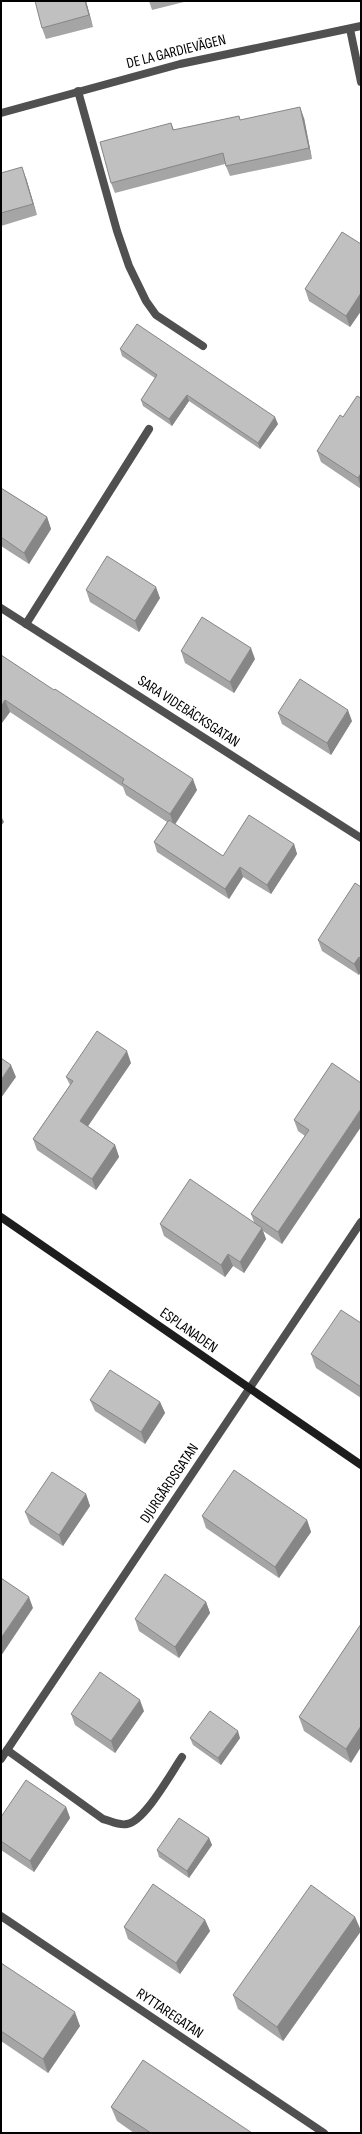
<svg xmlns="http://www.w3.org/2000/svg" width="362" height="2134" viewBox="0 0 362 2134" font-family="'Sofia Sans Condensed',sans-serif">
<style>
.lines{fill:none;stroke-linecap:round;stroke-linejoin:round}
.lane{stroke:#505050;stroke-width:8}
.street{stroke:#505050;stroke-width:8}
.secondary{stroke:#1d1d1d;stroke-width:8}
.wall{fill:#a5a5a5}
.shaded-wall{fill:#868686}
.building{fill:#c0c0c0;stroke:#868686}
.labels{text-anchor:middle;stroke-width:4;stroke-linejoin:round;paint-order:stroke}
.street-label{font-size:15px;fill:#000;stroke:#fff}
</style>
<rect width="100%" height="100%" fill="#fff"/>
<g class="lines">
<!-- lane -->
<g class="lane">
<path d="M78,91L117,231L129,266L146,301L156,315L203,346"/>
<path d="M26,624L149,429"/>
<path d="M7,1750L103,1819C111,1821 119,1826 127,1824C145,1821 171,1773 182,1757"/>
</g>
<!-- street -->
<g class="street">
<path d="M350,29L361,82"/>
<path d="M1,113L180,64L361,26"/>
<path d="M1,608L361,838"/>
<path d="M1,1759L361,1222"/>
<path d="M1,1916L324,2133"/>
</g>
<!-- secondary -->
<path class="secondary" d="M1,1217L361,1465"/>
</g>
<!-- wall -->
<g class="wall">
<path d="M86,1L93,27L46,39L42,28Z"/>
<path d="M149,1H188L152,10Z"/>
<path d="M304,118L312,159L230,176L225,164L115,193L111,183L171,123L174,130L240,120Z"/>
<path d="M1,173L26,178L37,215L1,226Z"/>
<path d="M361,244V311L350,327L309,301L305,289Z"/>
<path d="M120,349L278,424L260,449L189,401L172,426L143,406L141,400L155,378L122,356Z"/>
<path d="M361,398V489L321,462L317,451L343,417Z"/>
<path d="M1,488L47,517L51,529L29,564L1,546Z"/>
<path d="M86,590L160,598L139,632L90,602Z"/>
<path d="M181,651L255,659L234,693L185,663Z"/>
<path d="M1,655L197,790L175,824L223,856L294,844L297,854L271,894L243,877L229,899L157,852L154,842L167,822L126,795L123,787L10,712L1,724Z"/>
<path d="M278,713L352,721L331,755L282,724Z"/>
<path d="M361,887V971L359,975L322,951L318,940Z"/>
<path d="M131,1063L88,1126L115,1145L119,1157L96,1190L37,1150L33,1139L70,1085L66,1077Z"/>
<path d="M332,1063L282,1244L263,1231L266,1239L244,1273L233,1266L225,1277L164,1236L160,1224L254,1222L251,1214L305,1136L298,1131L294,1120Z"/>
<path d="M361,1323V1398L316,1368L311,1354Z"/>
<path d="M90,1400L160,1402L165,1413L145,1444L95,1411Z"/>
<path d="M86,1494L90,1506L63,1546L30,1524L25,1512Z"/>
<path d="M202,1516L307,1520L311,1532L279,1578L206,1528Z"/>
<path d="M206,1602L210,1613L179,1658L139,1631L135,1619Z"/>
<path d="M361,1624L351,1763L304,1731L299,1717Z"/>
<path d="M144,1711L115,1753L75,1725L71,1714Z"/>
<path d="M190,1738H240L221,1765L193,1745Z"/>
<path d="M66,1807L70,1818L34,1872L1,1850V1817Z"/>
<path d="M209,1838L212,1845L189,1878L159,1857L157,1850Z"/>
<path d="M355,1917L361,1931L283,2041L238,2009L233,1995Z"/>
<path d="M205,1920L210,1931L180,1974L128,1939L124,1927Z"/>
<path d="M1,1963L80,2026L48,2073L1,2041Z"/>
<path d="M111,2107L252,2133H134L117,2121Z"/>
</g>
<!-- shaded-wall -->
<g class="shaded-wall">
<path d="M85,1H86L93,27L89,15Z"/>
<path d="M300,107L304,118L312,159L309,148Z"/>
<path d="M22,167L26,178L37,215L33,204Z"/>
<path d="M361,293V311L350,327L346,316Z"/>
<path d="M187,395L189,401L172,426L169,419Z"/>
<path d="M275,417L278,424L260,449L258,443Z"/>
<path d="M361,473V487L358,478Z"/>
<path d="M47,517L51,529L29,564L24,553Z"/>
<path d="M156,587L160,598L139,632L135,621Z"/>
<path d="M251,648L255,659L234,693L230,682Z"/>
<path d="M5,700L10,712L1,724V707Z"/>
<path d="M348,710L352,721L331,755L327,743Z"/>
<path d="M193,779L197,790L174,826L170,814Z"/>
<path d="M1,816L4,822L1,826Z"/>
<path d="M294,844L297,854L271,894L267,885Z"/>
<path d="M240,867L243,877L229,899L225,889Z"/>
<path d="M359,957L361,964V971L359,975L354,964Z"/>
<path d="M127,1051L131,1063L84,1132L80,1121Z"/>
<path d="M11,1065L16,1077L1,1098V1080Z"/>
<path d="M361,1109V1127L282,1244L278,1232Z"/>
<path d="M115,1145L119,1157L96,1190L92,1179Z"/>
<path d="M262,1228L266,1239L244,1273L240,1262Z"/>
<path d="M228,1254L233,1266L225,1277L221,1265Z"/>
<path d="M160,1402L165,1413L145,1444L141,1432Z"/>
<path d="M86,1494L90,1506L63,1546L59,1535Z"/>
<path d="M307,1520L311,1532L279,1578L275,1567Z"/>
<path d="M29,1597L33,1608L1,1656V1638Z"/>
<path d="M206,1602L210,1613L179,1658L175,1647Z"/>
<path d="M140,1700L144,1711L115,1753L111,1741Z"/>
<path d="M361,1726V1747L351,1763L346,1749Z"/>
<path d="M238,1731L240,1738L221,1765L218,1758Z"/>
<path d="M66,1807L70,1818L34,1872L30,1861Z"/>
<path d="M209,1838L212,1845L189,1878L187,1871Z"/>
<path d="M355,1917L361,1931L283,2041L277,2027Z"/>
<path d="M205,1920L210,1931L180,1974L176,1963Z"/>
<path d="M75,2012L80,2026L48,2073L43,2059Z"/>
</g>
<!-- building -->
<g class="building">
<path d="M35,1H85L89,15L42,28Z"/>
<path d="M300,107L309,148L226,166L223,153L111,183L100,142L171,123L173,130L239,116L240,120Z"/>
<path d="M22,167L33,204L1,213V173Z"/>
<path d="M342,232L361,244V293L346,316L305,289Z"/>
<path d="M137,324L275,417L258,443L187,395L169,419L141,400L157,375L120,349Z"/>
<path d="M357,396L361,398V473L358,478L317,451L340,415L343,417Z"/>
<path d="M1,488L47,517L24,553L1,537Z"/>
<path d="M107,556L156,587L135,621L86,590Z"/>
<path d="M202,617L251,648L230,682L181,651Z"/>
<path d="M1,655L54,690L55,689L193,779L170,814L122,783L124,779L5,700L1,707Z"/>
<path d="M300,679L348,710L327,743L278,713Z"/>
<path d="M249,815L294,844L267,885L240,867L225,889L154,842L169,820L223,856Z"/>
<path d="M355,883L361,887V959L359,957L354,964L318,940Z"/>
<path d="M97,1031L127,1051L80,1121L115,1145L92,1179L33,1139L73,1081L66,1077Z"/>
<path d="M1,1058L11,1065L1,1080Z"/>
<path d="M332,1063L361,1083V1109L278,1232L251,1214L309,1130L294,1120Z"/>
<path d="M190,1179L262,1228L240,1262L228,1254L221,1265L160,1224Z"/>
<path d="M341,1310L361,1323V1387L311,1354Z"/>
<path d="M110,1370L160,1402L141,1432L90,1400Z"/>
<path d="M234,1470L307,1520L275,1567L202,1516Z"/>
<path d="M52,1472L86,1494L59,1535L25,1512Z"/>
<path d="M165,1574L206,1602L175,1647L135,1619Z"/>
<path d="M1,1578L29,1597L1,1638Z"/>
<path d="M361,1624V1726L346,1749L299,1717Z"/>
<path d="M100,1672L140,1700L111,1741L71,1714Z"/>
<path d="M210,1711L238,1731L218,1758L190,1738Z"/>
<path d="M26,1780L66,1807L30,1861L1,1841V1817Z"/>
<path d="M179,1818L209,1838L187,1871L157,1850Z"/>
<path d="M153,1884L205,1920L176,1963L124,1927Z"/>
<path d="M311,1885L355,1917L277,2027L233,1995Z"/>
<path d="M1,1963L75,2012L43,2059L1,2031Z"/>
<path d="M143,2060L252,2133H151L111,2107Z"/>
</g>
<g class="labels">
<!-- street labels -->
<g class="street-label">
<text transform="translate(176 51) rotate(-14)" y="5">DE LA GARDIEVÄGEN</text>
<text transform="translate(189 711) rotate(33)" y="5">SARA VIDEBÄCKSGATAN</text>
<text transform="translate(189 1330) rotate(35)" y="5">ESPLANADEN</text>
<text transform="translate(169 1483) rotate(-56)" y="5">DJURGÅRDSGATAN</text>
<text transform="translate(170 2013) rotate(34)" y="5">RYTTAREGATAN</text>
</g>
</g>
<!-- border -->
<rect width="362" height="2134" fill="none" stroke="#000000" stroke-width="4"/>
</svg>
